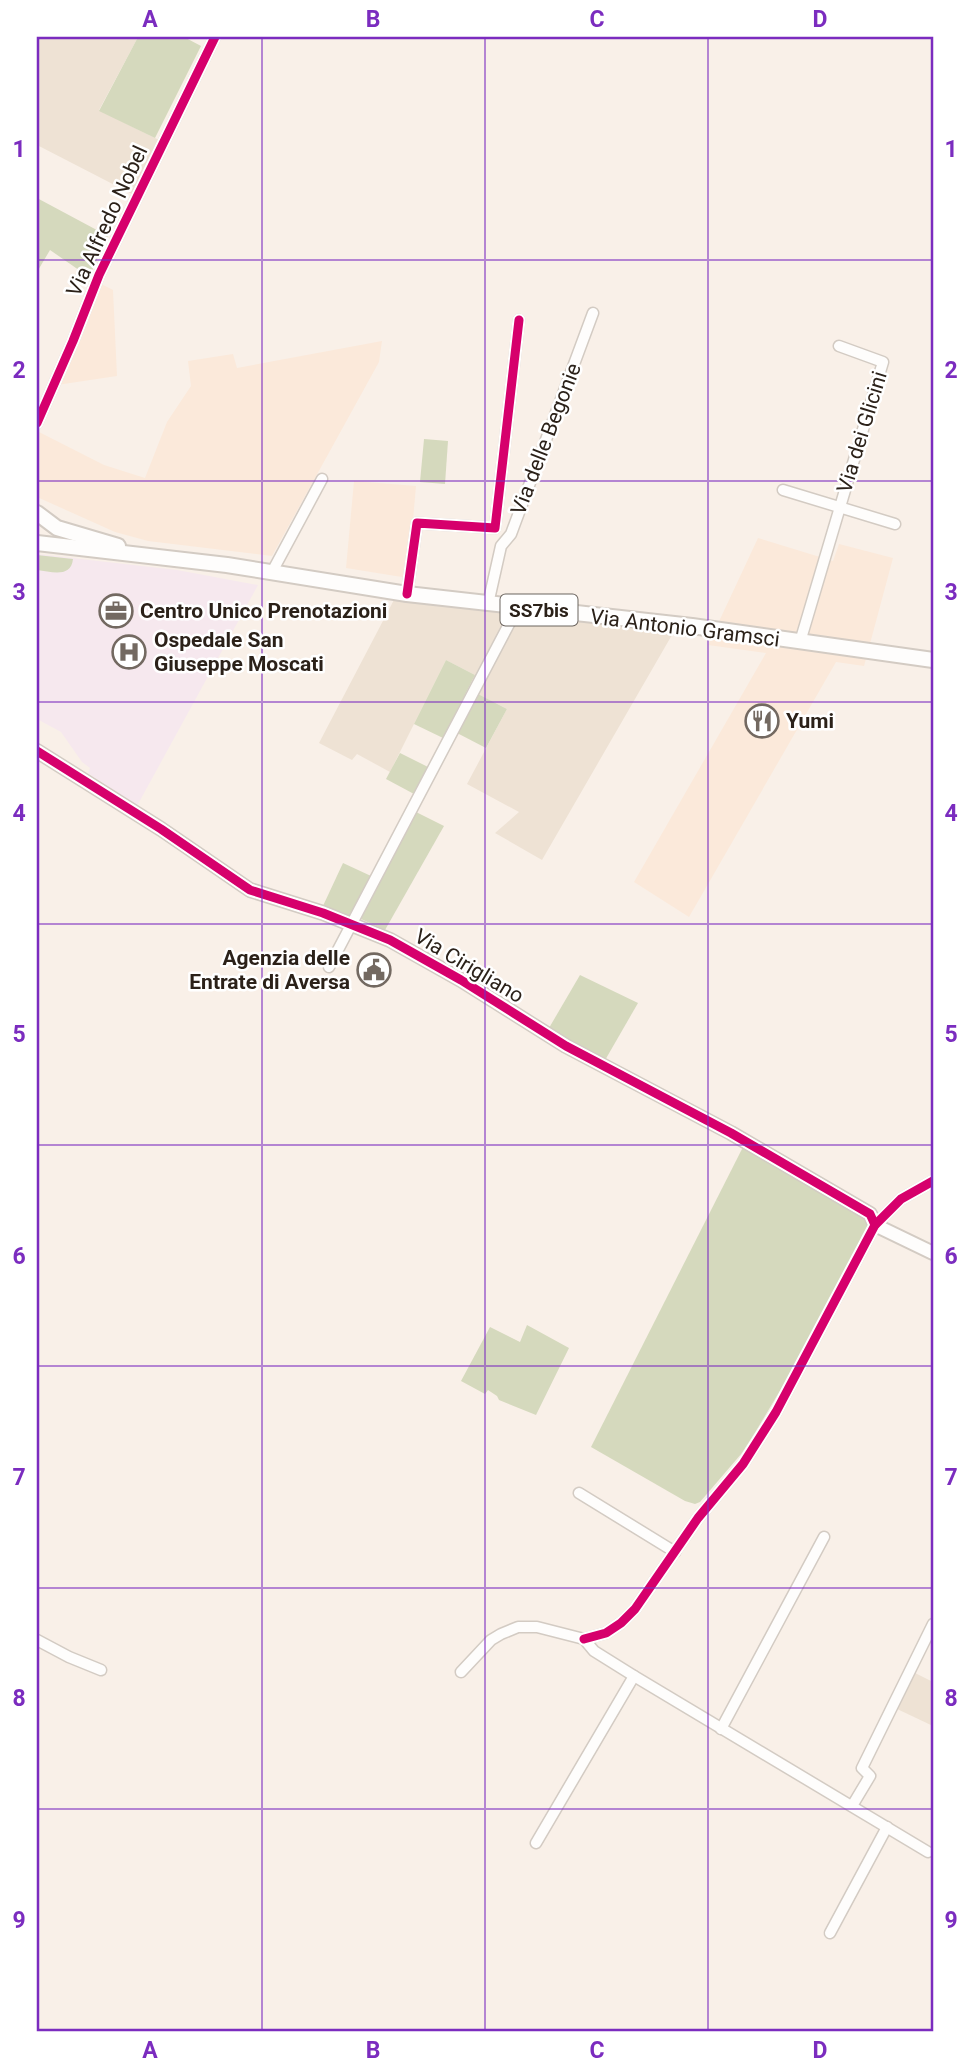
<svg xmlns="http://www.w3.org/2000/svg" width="970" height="2069" viewBox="0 0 970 2069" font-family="Roboto,sans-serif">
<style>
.built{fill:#fbe9da}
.industrial{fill:#eee2d4}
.medical{fill:#f6e8ee}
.green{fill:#d5d9bd}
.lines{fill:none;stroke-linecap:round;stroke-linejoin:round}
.minor-casing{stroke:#d3cbc3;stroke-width:13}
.tertiary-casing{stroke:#d3cbc3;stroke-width:16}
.primary-casing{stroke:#d3cbc3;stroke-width:18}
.minor{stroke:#fefdfc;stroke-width:10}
.tertiary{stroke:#fefdfc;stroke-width:12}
.primary{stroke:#fefdfc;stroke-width:14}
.cycleway-casing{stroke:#fff;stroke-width:13}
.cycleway{stroke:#d6006c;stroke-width:9}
.grid{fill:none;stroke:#7b2cbf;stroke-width:2;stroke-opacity:0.55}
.labels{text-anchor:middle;stroke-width:5;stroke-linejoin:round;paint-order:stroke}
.shield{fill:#fff;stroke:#6b645e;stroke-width:2}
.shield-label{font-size:19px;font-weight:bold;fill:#2b2119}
.street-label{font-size:21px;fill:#2b2119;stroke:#fff}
.poi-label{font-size:21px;font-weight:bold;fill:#2b2119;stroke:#fff;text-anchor:start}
.neatline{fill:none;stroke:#7b2cbf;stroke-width:2.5}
.grid-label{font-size:23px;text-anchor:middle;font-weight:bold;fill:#7b2cbf}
</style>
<rect width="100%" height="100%" fill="#f9f0e8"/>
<!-- built -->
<g class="built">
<path d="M99,283L113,290L117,376L57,385Z"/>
<path d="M382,341L379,362L272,556L148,541L115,532L37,497V439L39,432L104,465L145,478L167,422L191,386L188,361L233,354L237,368Z"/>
<path d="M354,481L416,486L408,578L346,568Z"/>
<path d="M758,538L833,561L839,544L893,558L864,666L836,662L689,917L634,882L766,653L708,645Z"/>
</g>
<!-- industrial -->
<g class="industrial">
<path d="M37,37H138L99,110L161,141L134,195L37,145Z"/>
<path d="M396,596L676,628L542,860L495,833L519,812L467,784L507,709L468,689L475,675L446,660L390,772L357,754L352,760L319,743Z"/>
<path d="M913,1672L933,1682V1726L895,1708Z"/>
</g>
<!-- medical -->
<path class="medical" d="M37,554L177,570L258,585L137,806L88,773L90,768L82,762L61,732L37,719Z"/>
<!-- green -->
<g class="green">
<path d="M138,37H184L201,46L155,138L99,111Z"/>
<path d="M37,198L108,236L89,277L50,250L37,272Z"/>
<path d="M424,439L448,441L445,484L420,482Z"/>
<path d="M37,555L73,559C71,578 52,572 37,570Z"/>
<path d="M446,660L475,675L443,738L414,724Z"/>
<path d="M478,694L507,709L486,748L457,733Z"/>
<path d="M400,753L428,767L414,794L386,779Z"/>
<path d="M416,812L444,826L385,930L361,919Z"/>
<path d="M343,863L371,876L349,916L322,908Z"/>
<path d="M580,975L638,1003L604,1062L549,1028Z"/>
<path d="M743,1147L866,1215L870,1224L797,1362L756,1431L742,1453L700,1502L695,1504L685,1501L591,1447Z"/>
<path d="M527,1325L569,1348L536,1415L499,1400L497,1396L488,1390L485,1394L461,1381L490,1327L520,1342Z"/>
</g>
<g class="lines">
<defs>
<g id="minor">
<path d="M37,423L73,341L99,275L215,37"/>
<path d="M783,490L895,524"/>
<path d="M272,572L322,479"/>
<path d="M407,594L417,523L495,528L519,320"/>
<path d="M488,604L501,546L511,534L593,313"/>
<path d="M800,642L883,362L839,346"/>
<path d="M329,967L518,607"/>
<path d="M579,1493L675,1552"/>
<path d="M584,1639L606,1633L621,1623L635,1609L698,1518L743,1464L776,1412L875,1225L901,1199L933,1181"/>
<path d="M37,1640L69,1657L101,1670"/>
<path d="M461,1672L491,1640L501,1634L518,1627H537L584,1639L594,1651L634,1676L928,1852"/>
<path d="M721,1729L824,1537"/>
<path d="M852,1806L870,1776L862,1768L933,1624"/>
<path d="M536,1843L634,1676"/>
<path d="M830,1933L887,1827"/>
</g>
<path id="tertiary" d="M37,751L161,829L250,890L323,913L390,940L461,980L566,1046L731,1133L870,1214L875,1225L933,1253"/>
<g id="primary">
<path d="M37,513L57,528L118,546"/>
<path d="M37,543L227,565L407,594L692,626L933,660"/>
</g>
</defs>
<!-- minor casing -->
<use href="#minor" class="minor-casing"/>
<!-- tertiary casing -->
<use href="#tertiary" class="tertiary-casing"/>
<!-- primary casing -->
<use href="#primary" class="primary-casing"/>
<!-- minor -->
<use href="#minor" class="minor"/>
<!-- tertiary -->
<use href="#tertiary" class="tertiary"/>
<!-- primary -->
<use href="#primary" class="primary"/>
<defs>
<g id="cycleway">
<path d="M37,423L73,341L99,275L215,37"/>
<path d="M407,594L417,523L495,528L519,320"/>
<path d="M37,751L161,829L250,890L323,913L390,940L461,980L566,1046L731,1133L870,1214L875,1225"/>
<path d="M584,1639L606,1633L621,1623L635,1609L698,1518L743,1464L776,1412L875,1225L901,1199L933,1181"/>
</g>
</defs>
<!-- cycleway casing -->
<use href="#cycleway" class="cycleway-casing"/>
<!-- cycleway -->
<use href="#cycleway" class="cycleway"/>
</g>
<!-- grid -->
<path class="grid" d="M262,37V2032M485,37V2032M708,37V2032M37,260H933M37,481H933M37,702H933M37,924H933M37,1145H933M37,1366H933M37,1588H933M37,1809H933"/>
<!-- icons -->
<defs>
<symbol id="office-ring" viewBox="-11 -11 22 22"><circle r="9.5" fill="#fff" stroke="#736961" stroke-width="1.5"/><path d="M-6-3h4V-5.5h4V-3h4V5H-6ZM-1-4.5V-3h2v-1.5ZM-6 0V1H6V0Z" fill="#736961"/></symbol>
<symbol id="hospital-ring" viewBox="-11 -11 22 22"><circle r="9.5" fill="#fff" stroke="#736961" stroke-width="1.5"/><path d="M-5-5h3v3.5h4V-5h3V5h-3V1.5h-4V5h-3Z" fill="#736961"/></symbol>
<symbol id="restaurant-ring" viewBox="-11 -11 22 22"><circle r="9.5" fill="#fff" stroke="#736961" stroke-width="1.5"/><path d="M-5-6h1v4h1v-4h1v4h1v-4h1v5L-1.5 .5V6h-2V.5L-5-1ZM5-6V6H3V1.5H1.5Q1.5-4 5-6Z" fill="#736961"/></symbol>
<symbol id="civic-ring" viewBox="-11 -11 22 22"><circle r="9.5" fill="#fff" stroke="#736961" stroke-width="1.5"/><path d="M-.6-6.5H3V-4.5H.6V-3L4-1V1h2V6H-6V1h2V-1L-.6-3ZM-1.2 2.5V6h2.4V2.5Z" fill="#736961"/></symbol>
</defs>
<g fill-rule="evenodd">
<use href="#office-ring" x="97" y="592" width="38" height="38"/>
<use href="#hospital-ring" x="110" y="633" width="38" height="38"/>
<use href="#restaurant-ring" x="743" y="702" width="38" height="38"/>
<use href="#civic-ring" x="355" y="951" width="38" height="38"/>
</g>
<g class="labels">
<!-- shield labels -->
<rect class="shield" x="500.5" y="594.5" width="77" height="31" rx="5"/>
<g class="shield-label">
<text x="539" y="617">SS7bis</text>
</g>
<!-- street labels -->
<g class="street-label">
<text transform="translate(107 221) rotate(-65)" y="7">Via Alfredo Nobel</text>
<text transform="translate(862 432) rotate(-73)" y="7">Via dei Glicini</text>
<text transform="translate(546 439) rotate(-69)" y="7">Via delle Begonie</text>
<text transform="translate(685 628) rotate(7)" y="7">Via Antonio Gramsci</text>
<text transform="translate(469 966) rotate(31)" y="7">Via Cirigliano</text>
</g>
<!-- poi labels -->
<g class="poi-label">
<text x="140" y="618">Centro Unico Prenotazioni</text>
<text x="154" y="647">Ospedale San<tspan x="154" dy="24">Giuseppe Moscati</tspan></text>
<text x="786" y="728">Yumi</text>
<text x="350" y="965" text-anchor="end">Agenzia delle<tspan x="350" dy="24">Entrate di Aversa</tspan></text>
</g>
</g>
<!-- border -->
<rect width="970" height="2069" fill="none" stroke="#ffffff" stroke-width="77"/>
<rect x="38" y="38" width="894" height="1992" class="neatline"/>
<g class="grid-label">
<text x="150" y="27">A</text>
<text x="373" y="27">B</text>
<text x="597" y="27">C</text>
<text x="820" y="27">D</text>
<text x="19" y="157">1</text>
<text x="951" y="157">1</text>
<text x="19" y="378">2</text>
<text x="951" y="378">2</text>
<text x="19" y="600">3</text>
<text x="951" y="600">3</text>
<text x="19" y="821">4</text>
<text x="951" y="821">4</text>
<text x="19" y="1042">5</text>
<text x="951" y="1042">5</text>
<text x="19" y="1264">6</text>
<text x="951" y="1264">6</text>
<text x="19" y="1485">7</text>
<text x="951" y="1485">7</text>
<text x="19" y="1706">8</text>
<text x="951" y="1706">8</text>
<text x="19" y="1928">9</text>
<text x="951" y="1928">9</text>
<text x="150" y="2058">A</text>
<text x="373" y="2058">B</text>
<text x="597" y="2058">C</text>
<text x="820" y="2058">D</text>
</g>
</svg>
